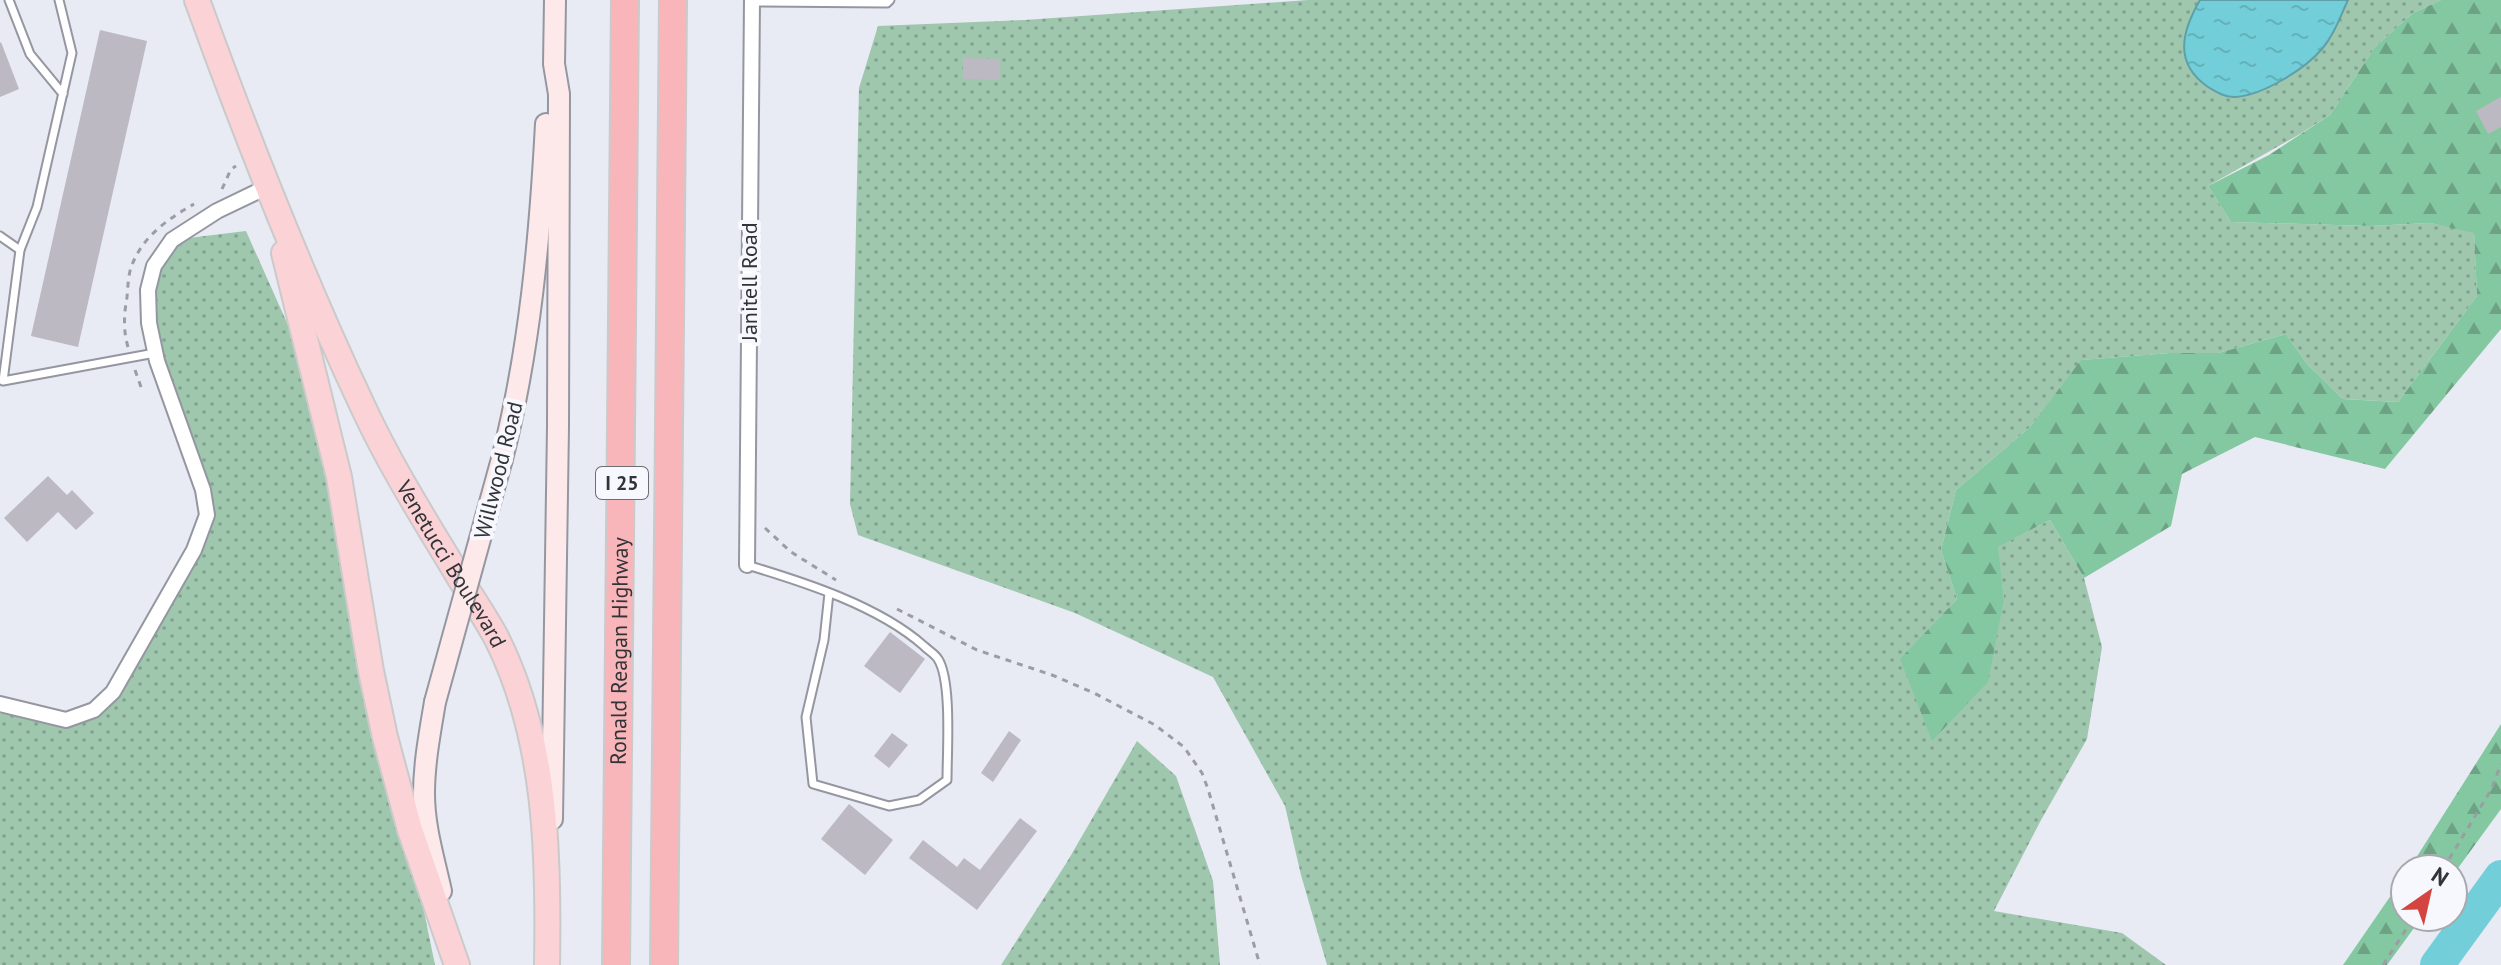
<svg xmlns="http://www.w3.org/2000/svg" width="2501" height="965" viewBox="0 0 2501 965" font-family="'PT Sans',sans-serif">
<style>
.grass{fill:url(#grass-dots)}
.forest{fill:url(#forest-firs)}
.water{fill:url(#water-ripples);stroke:#5fa0a8;stroke-width:2}
.lines{fill:none;stroke-linecap:round;stroke-linejoin:round}
.river{stroke:#72ced8;stroke-width:34}
.building{fill:#bdb9c2}
.lane-casing{stroke:#9597a0;stroke-width:11}
.street-casing{stroke:#9597a0;stroke-width:18}
.secondary-casing{stroke:#9597a0;stroke-width:24}
.primary-casing{stroke:#cacacb;stroke-width:28}
.highway-casing{stroke:#cacacb;stroke-width:30}
.path{stroke:#9b9ca4;stroke-width:3;stroke-dasharray:6 6;stroke-linecap:butt}
.lane{stroke:#fff;stroke-width:7}
.street{stroke:#fff;stroke-width:14}
.secondary{stroke:#fde9ea;stroke-width:20}
.primary{stroke:#fbd3d6;stroke-width:24}
.highway{stroke:#f9b6ba;stroke-width:26}
.secondary-bridge-casing{stroke:#9597a0;stroke-width:24;stroke-linecap:butt}
.secondary-bridge{stroke:#fde9ea;stroke-width:20}
.labels{text-anchor:middle;stroke-width:8;stroke-linejoin:round;paint-order:stroke}
.shield{fill:#f7f8fe;stroke:#6d6e73;stroke-width:2}
.shield-label{font-size:20px;font-weight:bold;fill:#323337}
.street-label{font-size:22px;fill:#323337;stroke:#f7f8fe}
</style>
<defs>
<pattern id="grass-dots" width="8" height="8" patternUnits="userSpaceOnUse" patternTransform="scale(2)"><rect width="8" height="8" fill="#9ec7ae"/><path d="M2 2h.1M6 6h.1" fill="none" stroke="#81a28e" stroke-width="1.8" stroke-linecap="round"/></pattern>
<pattern id="forest-firs" width="22" height="20" patternUnits="userSpaceOnUse" patternTransform="scale(2)"><rect width="22" height="20" fill="#84c8a1"/><path d="M5 1l3.5 6h-7zM16 11l3.5 6h-7z" fill="#6da384"/></pattern>
<pattern id="water-ripples" width="26" height="14" patternUnits="userSpaceOnUse" patternTransform="scale(2)"><rect width="26" height="14" fill="#72ced8"/><path d="M2 4q2-2 4 0t4 0M15 11q2-2 4 0t4 0" fill="none" stroke="#63b1ba"/></pattern>
</defs>
<rect width="100%" height="100%" fill="#e8eaf4"/>
<!-- grass -->
<g class="grass">
<path d="M1308,0H2441L2413,13L2375,47L2330,115L2300,134L2208,186L2231,222L2370,226L2430,223L2474,232L2477,296L2398,402L2343,399L2307,364L2286,334L2218,353H2170L2082,360L2030,427L1956,490L1941,550L1957,599L1901,659L2004,599L1997,547L2050,520L2084,578L2102,647L2087,739L2041,820L1994,911L2122,933L2166,965H1327L1301,875L1285,806L1213,677L1075,613L858,535L850,504L859,88L878,26L1025,20Z"/>
<path d="M246,231L317,390L435,965H0V714L7,706L66,719L113,692L194,550L203,490L157,361L148,290L172,240Z"/>
<path d="M1137,741L1176,776L1213,881L1220,965H1001L1067,862Z"/>
</g>
<!-- forest -->
<g class="forest">
<path d="M2441,0H2501V329L2385,469L2255,437L2182,474L2171,526L2084,578L2050,520L1998,547L2004,599L1988,682L1932,741L1900,659L1957,599L1941,550L1956,490L2030,427L2081,360L2170,353H2218L2286,334L2307,364L2343,399L2398,402L2477,296L2474,233L2430,223L2370,226L2231,222L2208,186L2269,155L2330,115L2375,47L2413,13Z"/>
<path d="M2501,724V809L2453,875V869H2409Z"/>
<path d="M2405,875V917H2422L2387,965H2343Z"/>
</g>
<!-- water -->
<path class="water" d="M2200,0H2348C2340,17 2334,35 2322,49C2305,69 2263,95 2236,97C2226,98 2216,92 2208,87C2173,63 2182,31 2200,0Z"/>
<g class="lines">
<!-- river -->
<path class="river" d="M2437,965L2501,877"/>
</g>
<!-- building -->
<g class="building">
<path d="M100,30L147,41L78,347L31,336Z"/>
<path d="M1,42L19,89L0,97V43Z"/>
<path d="M963,58L1000,59V80L963,79Z"/>
<path d="M2501,97V127L2488,134L2476,111Z"/>
<path d="M48,476L67,495L72,490L94,513L76,530L58,512L27,542L4,518Z"/>
<path d="M890,632L925,659L900,693L864,666Z"/>
<path d="M1009,731L1021,740L993,782L981,773Z"/>
<path d="M892,733L908,745L889,768L874,756Z"/>
<path d="M849,804L893,840L865,875L821,839Z"/>
<path d="M1020,818L1037,831L977,910L909,858L923,840L957,867L964,858L980,870Z"/>
</g>
<g class="lines">
<defs>
<g id="lane">
<path d="M9,0L30,54L63,94"/>
<path d="M752,2L887,3L890,0"/>
<path d="M0,236L20,250L3,381L155,353"/>
<path d="M20,250L37,207L72,53L59,0"/>
<path d="M747,565C804,582 879,606 924,646C928,650 935,654 938,659C952,681 947,752 947,780L919,800L889,806L813,784L806,717L824,640L829,593"/>
</g>
<g id="street">
<path d="M747,565L752,0"/>
<path d="M0,704L66,720L94,710L113,692L194,550L207,515L203,490L157,361L149,323L148,290L154,266L172,240L217,211L267,187"/>
</g>
<g id="secondary">
<path d="M502,459C530,350 540,236 546,124"/>
<path d="M435,702C430,732 424,763 424,794C424,827 434,859 441,891"/>
<path d="M552,819L558,427L559,94L554,64L555,0"/>
</g>
<g id="primary">
<path id="s1" d="M197,0C247,138 301,276 364,409C391,467 426,522 459,577C472,598 486,618 497,639C547,739 549,856 547,965"/>
<path d="M284,253L339,477L371,671L385,737L410,830L457,965"/>
</g>
<g id="highway">
<path id="s2" d="M616,965L625,0"/>
<path d="M664,965L673,0"/>
</g>
</defs>
<!-- lane casing -->
<use href="#lane" class="lane-casing"/>
<!-- street casing -->
<use href="#street" class="street-casing"/>
<!-- secondary casing -->
<use href="#secondary" class="secondary-casing"/>
<!-- primary casing -->
<use href="#primary" class="primary-casing"/>
<!-- highway casing -->
<use href="#highway" class="highway-casing"/>
<!-- path -->
<g class="path">
<path d="M222,189L231,169L236,166"/>
<path d="M128,347C123,330 124,314 127,297C128,287 128,274 132,265C143,236 168,219 194,204"/>
<path d="M135,370L141,387"/>
<path d="M765,528L791,552L836,580"/>
<path d="M897,609L977,650L1052,675L1094,693L1155,725L1184,747L1202,773L1208,789L1260,965"/>
<path d="M2443,869L2491,790L2501,764"/>
<path d="M2383,965L2414,917"/>
</g>
<!-- lane -->
<use href="#lane" class="lane"/>
<!-- street -->
<use href="#street" class="street"/>
<!-- secondary -->
<use href="#secondary" class="secondary"/>
<!-- primary -->
<use href="#primary" class="primary"/>
<!-- highway -->
<use href="#highway" class="highway"/>
<defs>
<path id="secondary-bridge" d="M435,702L502,459"/>
</defs>
<!-- secondary-bridge casing -->
<use href="#secondary-bridge" class="secondary-bridge-casing"/>
<!-- secondary-bridge -->
<use href="#secondary-bridge" class="secondary-bridge"/>
</g>
<g class="labels">
<!-- shield labels -->
<rect class="shield" x="596" y="467" width="52" height="32" rx="6"/>
<g class="shield-label">
<text x="622" y="490">I 25</text>
</g>
<!-- street labels -->
<g class="street-label">
<text transform="translate(749 282) rotate(-90)" y="8">Janitell Road</text>
<text transform="translate(498 470) rotate(-76)" y="8">Willwood Road</text>
<text dy="8" stroke="none"><textPath href="#s1" startOffset="620">Venetucci Boulevard</textPath></text>
<text dy="8" stroke="none"><textPath href="#s2" startOffset="314">Ronald Reagan Highway</textPath></text>
</g>
</g>
<!-- north arrow -->
<g transform="translate(2429 893) rotate(34)"><circle r="38" fill="#f7f8fe" stroke="#a8a9ae" stroke-width="2"/>
<path d="M0-6L14 30L0 20L-14 30Z" fill="#d44541"/>
<text y="-12" font-size="22" font-weight="bold" text-anchor="middle" fill="#323337">N</text>
</g>
</svg>
